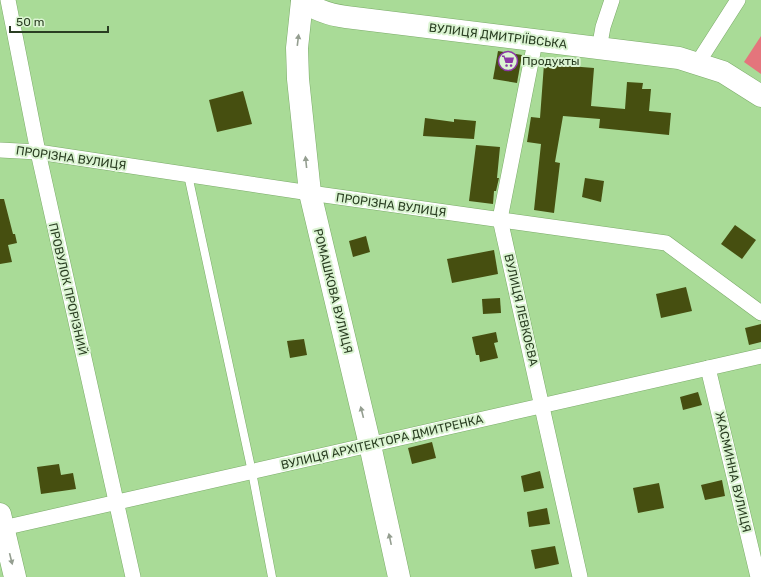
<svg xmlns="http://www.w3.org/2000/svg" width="761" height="577" viewBox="0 0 761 577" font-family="Rubik,sans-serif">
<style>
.green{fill:#e4757c}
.building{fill:#464f10}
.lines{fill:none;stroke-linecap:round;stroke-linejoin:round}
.lane-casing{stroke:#7bab69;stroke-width:9}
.street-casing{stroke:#7bab69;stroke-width:16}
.secondary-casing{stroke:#7bab69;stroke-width:23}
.lane{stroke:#fff;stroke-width:8}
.street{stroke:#fff;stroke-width:15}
.secondary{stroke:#fff;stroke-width:22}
.oneway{fill:#949e90}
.labels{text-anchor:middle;stroke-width:4;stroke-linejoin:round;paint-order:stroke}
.street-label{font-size:12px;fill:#2a3e22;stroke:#dbf4d2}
.poi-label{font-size:12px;fill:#2a3e22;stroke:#dbf4d2;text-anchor:start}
</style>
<rect width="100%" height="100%" fill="#a9db97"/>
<!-- green -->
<path class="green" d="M761,36V74L744,62Z"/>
<!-- building -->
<g class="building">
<path d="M498,51L522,55L517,83L493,79Z"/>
<path d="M544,64L594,68L591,106L625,109L627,82L643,83L642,89H651L649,111L671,113L669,135L599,128L600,119L563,116L555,162L560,163L554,213L534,210L541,144L527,142L531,117L540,118Z"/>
<path d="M243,91L252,124L217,132L209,100Z"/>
<path d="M425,118L454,122V119L476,121L474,139L423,136Z"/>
<path d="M476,145L500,147L497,178H499L496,191H494L493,204L469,201Z"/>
<path d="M585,178L604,181L601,202L582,197Z"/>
<path d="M0,199H4L13,234H15L17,243L8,245L12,262L0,264Z"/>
<path d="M735,225L756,240L742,259L721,244Z"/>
<path d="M366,236L370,252L353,257L349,241Z"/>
<path d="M494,250L498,274L452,283L447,259Z"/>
<path d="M686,287L692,311L661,318L656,294Z"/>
<path d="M500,298L501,313L483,314L482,299Z"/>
<path d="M761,324V342L749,345L745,328Z"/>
<path d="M496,332L498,342L494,343L498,358L480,362L479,355H476L472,337Z"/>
<path d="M304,339L307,355L290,358L287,341Z"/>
<path d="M698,392L702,405L683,410L680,397Z"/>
<path d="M432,442L436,458L412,464L408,448Z"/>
<path d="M59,464L61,475L73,473L76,489L41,494L37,467Z"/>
<path d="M540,471L544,488L524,492L521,476Z"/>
<path d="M722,480L725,496L705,500L701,485Z"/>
<path d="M659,483L664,508L638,513L633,488Z"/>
<path d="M547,508L550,524L529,527L527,512Z"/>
<path d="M555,546L559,564L535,569L531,550Z"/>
</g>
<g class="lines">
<defs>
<path id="lane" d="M188,175L252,472L272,577"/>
<g id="street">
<path d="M8,0L38,152L133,577"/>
<path d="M535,42L500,219L580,577"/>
<path d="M599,49L603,27L612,0"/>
<path d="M697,64L738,0"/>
<path d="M0,150L38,152L310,193L666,243L761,313"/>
<path d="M708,368L758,577"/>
<path d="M3,528L761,356"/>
</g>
<g id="secondary">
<path d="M302,0C315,10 330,15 346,17L679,58L723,72L761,96"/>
<path d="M302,1L297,48L298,79L310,193L370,445L399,577"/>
<path d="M0,514L15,577"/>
</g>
</defs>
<!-- lane casing -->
<use href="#lane" class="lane-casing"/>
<!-- street casing -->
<use href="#street" class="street-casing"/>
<!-- secondary casing -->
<use href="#secondary" class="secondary-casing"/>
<!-- lane -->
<use href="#lane" class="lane"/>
<!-- street -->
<use href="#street" class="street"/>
<!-- secondary -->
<use href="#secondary" class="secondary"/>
</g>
<!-- one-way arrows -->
<defs><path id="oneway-solid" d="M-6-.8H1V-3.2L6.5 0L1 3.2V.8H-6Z"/></defs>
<g class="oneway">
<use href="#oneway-solid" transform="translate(298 40) rotate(-83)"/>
<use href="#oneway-solid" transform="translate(306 162) rotate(-96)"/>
<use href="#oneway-solid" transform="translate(362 412) rotate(-104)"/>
<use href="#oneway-solid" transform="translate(390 539) rotate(-102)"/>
<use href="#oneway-solid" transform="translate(11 559) rotate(76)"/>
</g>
<!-- icons -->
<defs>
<symbol id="supermarket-ring" viewBox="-11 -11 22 22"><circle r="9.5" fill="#dbf4d2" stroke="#8c38a6" stroke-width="1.5"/><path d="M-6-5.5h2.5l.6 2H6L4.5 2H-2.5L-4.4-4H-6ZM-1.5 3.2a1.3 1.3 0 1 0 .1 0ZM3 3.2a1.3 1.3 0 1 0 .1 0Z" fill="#8c38a6"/></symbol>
</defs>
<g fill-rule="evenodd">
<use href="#supermarket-ring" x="497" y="50" width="22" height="22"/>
</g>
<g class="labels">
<!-- street labels -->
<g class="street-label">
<text transform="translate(498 36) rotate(7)" y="4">ВУЛИЦЯ ДМИТРІЇВСЬКА</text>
<text transform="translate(71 158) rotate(8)" y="4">ПРОРІЗНА ВУЛИЦЯ</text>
<text transform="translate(391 205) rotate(8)" y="4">ПРОРІЗНА ВУЛИЦЯ</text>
<text transform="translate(68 289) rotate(77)" y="4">ПРОВУЛОК ПРОРІЗНИЙ</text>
<text transform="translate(333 291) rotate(76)" y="4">РОМАШКОВА ВУЛИЦЯ</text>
<text transform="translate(521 310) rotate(77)" y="4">ВУЛИЦЯ ЛЕВКОЄВА</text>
<text transform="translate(382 442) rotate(-13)" y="4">ВУЛИЦЯ АРХІТЕКТОРА ДМИТРЕНКА</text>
<text transform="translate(733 472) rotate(77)" y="4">ЖАСМИННА ВУЛИЦЯ</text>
</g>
<!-- poi labels -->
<g class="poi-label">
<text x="522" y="65">Продукты</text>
</g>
</g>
<!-- scale -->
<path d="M10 26v6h98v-6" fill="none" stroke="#2a3e22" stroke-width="2"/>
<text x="16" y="26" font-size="12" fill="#2a3e22" stroke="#dbf4d2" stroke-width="3" paint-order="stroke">50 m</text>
</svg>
